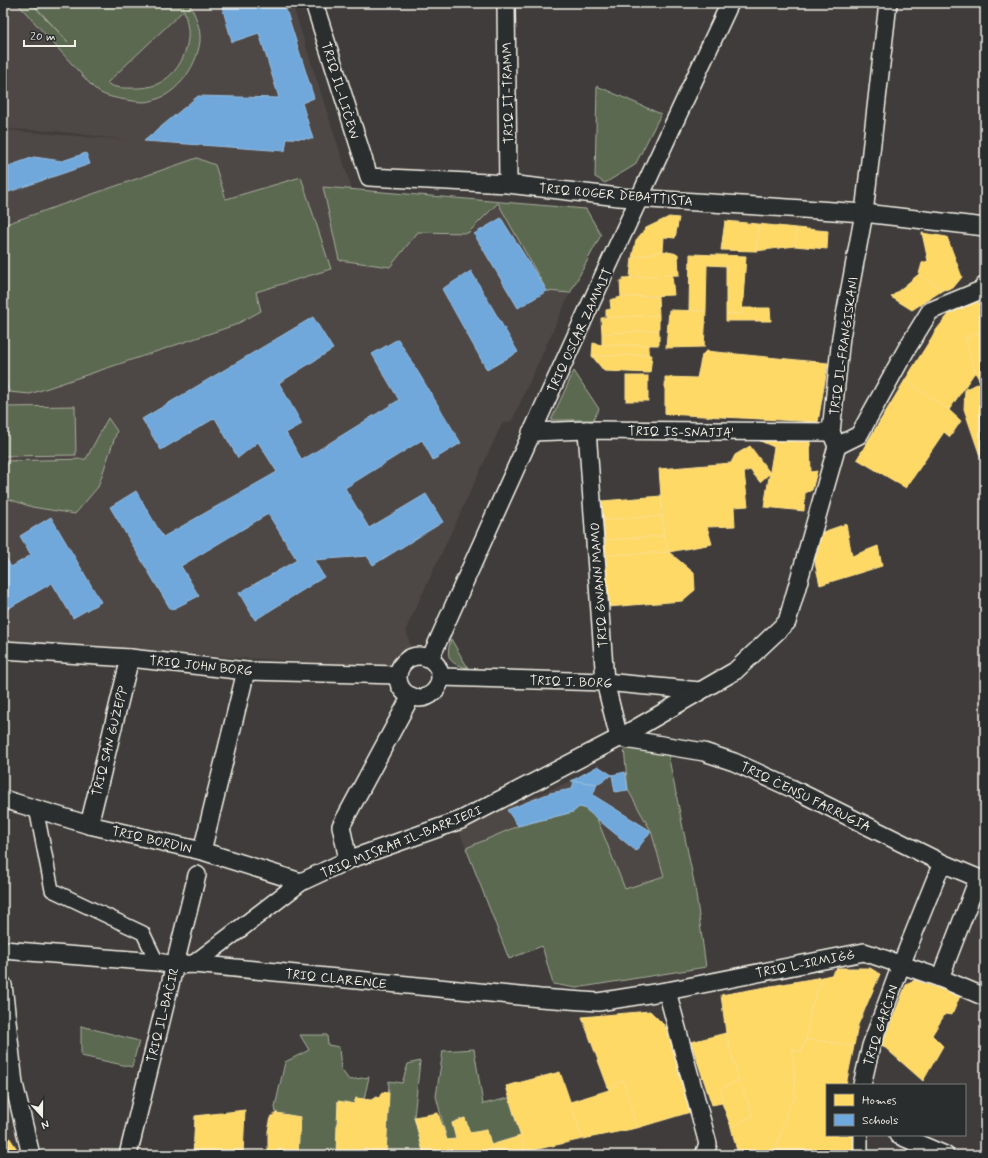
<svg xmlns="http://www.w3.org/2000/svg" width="988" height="1158" viewBox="0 0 988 1158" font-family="Mynerve,sans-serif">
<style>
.built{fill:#4e4644}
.green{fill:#5b6951;stroke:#a8ad9c;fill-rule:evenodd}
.homes{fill:#ffd966;stroke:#fce08d}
.schools{fill:#6fa8dc;stroke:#97bee0}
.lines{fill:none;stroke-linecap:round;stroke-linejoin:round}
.pedestrian-casing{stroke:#f4f1e8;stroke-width:16}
.minor-casing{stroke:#f4f1e8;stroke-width:20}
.pedestrian{stroke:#2a2d2e;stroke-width:13}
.minor{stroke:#2a2d2e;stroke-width:17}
.labels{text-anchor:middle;stroke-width:4;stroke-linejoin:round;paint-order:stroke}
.street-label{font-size:13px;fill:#f4f1e8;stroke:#2a2d2e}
</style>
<rect width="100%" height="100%" fill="#3f3c3b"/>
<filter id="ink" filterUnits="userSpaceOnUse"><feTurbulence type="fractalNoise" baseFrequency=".025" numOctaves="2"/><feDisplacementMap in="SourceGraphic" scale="8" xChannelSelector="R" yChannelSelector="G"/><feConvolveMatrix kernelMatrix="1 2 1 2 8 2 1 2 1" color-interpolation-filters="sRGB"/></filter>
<g filter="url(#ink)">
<!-- built -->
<g class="built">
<path d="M3,3H292L353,192L586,209L601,235L570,293L512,421L502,424L406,629L412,651L394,668L3,642V130L127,140L54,131L3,129Z"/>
<path d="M612,775L615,792L628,790L651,831L665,876L500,934L457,826L506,808L571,781L597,784Z"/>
</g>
<!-- green -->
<g class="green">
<path d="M17,3H31L68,42L32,3H189C195,14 201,28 200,41C197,68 174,100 144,102C136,102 112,98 105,95C99,93 94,88 90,84ZM184,10C186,18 189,30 188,38C185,66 165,89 136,88C126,88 115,89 107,83Z"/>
<path d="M597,86L661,114L635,165L605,183L595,177Z"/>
<path d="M197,158L215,165L226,199L301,177L331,269L256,292L261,311L235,325L30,394L9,392L3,373V225Z"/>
<path d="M323,187L586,209L601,235L570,293L547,291L498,203L468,233L418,232L390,267L339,260Z"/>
<path d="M574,371L599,409L593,420H551Z"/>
<path d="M75,406L76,455L3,456V407Z"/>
<path d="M108,418L117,431L98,487L75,514L32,507L3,497V461L86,459Z"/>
<path d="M451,639L468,668C449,664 445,658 451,639Z"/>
<path d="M624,748L668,754L695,887L706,967L576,988L553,984L542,946L509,959L466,848L518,826L573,812L579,807L584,808L596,816L625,889L664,876L651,831L628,790Z"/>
<path d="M81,1026L139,1041L132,1067L81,1056Z"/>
<path d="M300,1035H327L328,1045L339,1047L341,1069L349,1080L369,1077L364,1099L356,1098L354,1104L338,1101L336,1155H298L300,1117L276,1113L275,1107L285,1062L309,1050Z"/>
<path d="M474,1049L483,1104L509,1098L521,1136L491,1145L487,1130L470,1133L464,1118L452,1123L456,1139L447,1140L436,1096L443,1051Z"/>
<path d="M420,1061L414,1117L424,1155H386L389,1081L402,1083L408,1064Z"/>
</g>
<!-- homes -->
<g class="homes">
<path d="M669,217L679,218L675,238L664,237L663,251L632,258L636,240L646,228Z"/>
<path d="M725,221L758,224L756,251L721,250Z"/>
<path d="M758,224L796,228L795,246L756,251Z"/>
<path d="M796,228L828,231L827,249L795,246Z"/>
<path d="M922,233L947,237L962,277L953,288L943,290L919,274L922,263L928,261Z"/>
<path d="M663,251L678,254L679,275L630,277L632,258Z"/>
<path d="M690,254L746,256L742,314H726V266L707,265L706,311L689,310Z"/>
<path d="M919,274L943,290L912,310L891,297Z"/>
<path d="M672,275L674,295L621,297L620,281H623V278Z"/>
<path d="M658,296L659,315L606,318V310L611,309L610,300L621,297Z"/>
<path d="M978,299L985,324V331L965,338L975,372L949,410L905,380L937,329L949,314Z"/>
<path d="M743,308H770L771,321H726V314H742Z"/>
<path d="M669,310L706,311L704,347L666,348Z"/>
<path d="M659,315V330L602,334L601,318Z"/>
<path d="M659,330V345H602V334Z"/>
<path d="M985,331V381L981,383L975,372L965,338Z"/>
<path d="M593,343L602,345H649V355L592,356Z"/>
<path d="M706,351L828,363L818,422L665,414V377L697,378L702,355Z"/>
<path d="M652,355L650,373L604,371L592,356Z"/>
<rect x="626" y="376" width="22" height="25"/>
<path d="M905,380L949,410L961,421L950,437L944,432L906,488L857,459Z"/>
<path d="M985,381V454L980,456L964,409L965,389Z"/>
<path d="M805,439L810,442L811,472L817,471L812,490L805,493L804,511L764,507L774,447L758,440Z"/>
<path d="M750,446L770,473L760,482L750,470L744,472L748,506L734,507L735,526L707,527L712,544L669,552L664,536L659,469L731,463L735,455Z"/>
<path d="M985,454V472L980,456Z"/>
<path d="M661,496L662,516L603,520L602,501Z"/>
<path d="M662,516L664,536L605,540L603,520Z"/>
<path d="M846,524L852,556L878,546L882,566L820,585L815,563L817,534Z"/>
<path d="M664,536L669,552L606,555L605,540Z"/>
<path d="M669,552L694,573L695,590L682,601L608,607L606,555Z"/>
<path d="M837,968H870L880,974L858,1025L854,1046L806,1039L811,1008L822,977L831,975Z"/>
<path d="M822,977L811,1008L806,1039L801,1052L793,1049L795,1097L789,1106L774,1155H738L731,1127L753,1116L739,1080L726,1033L721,995Z"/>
<path d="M914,980L960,996L952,1015L945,1014L932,1035L943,1046L923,1081L882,1045L906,985Z"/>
<path d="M650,1011L666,1027L694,1111L637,1128L623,1080L609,1090L582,1017Z"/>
<path d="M726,1033L739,1080L721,1089L722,1103L712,1105L691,1042Z"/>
<path d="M806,1039L854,1046L846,1085H827V1135H857L853,1155H774L789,1106L795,1097L793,1049L801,1052Z"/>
<path d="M560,1072L583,1139L525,1152L506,1086Z"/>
<path d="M623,1080L637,1128L583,1139L570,1102L609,1090Z"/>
<path d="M739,1080L753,1116L731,1127L722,1103L721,1089Z"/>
<path d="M382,1092L389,1093L386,1155H336L338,1101L354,1104L356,1098L371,1100L376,1097L379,1098Z"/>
<path d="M245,1110L243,1155H193L195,1116Z"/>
<path d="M276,1113L300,1117L298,1155H268V1131L271,1117Z"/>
<path d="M438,1113L447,1140L456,1139L452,1123L465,1118L470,1133L487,1130L491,1145L521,1136L525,1152L510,1155H424L414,1117Z"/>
<path d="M3,1128L21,1155H3Z"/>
</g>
<!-- schools -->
<g class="schools">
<path d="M221,3H284L314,98L302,103L313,139L287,138L285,151L144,141L198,96L279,98L259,33L232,42Z"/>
<path d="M86,153L90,164L3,194V168L34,157L62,161Z"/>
<path d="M501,218L547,291L518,308L474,234Z"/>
<path d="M471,271L518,352L487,370L442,289Z"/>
<path d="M313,317L333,349L279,383L302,424L286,433L302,460L399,400L372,354L398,339L461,443L433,460L422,440L345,488L369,528L426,494L443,522L373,565L367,556L314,560L324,577L255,620L239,593L297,560L268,514L181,566L199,596L171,610L110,507L136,491L163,537L277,472L258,442L238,458L215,418L161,450L142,419Z"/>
<path d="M51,517L101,602L73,618L52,583L4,611L3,552L11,567L31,555L20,536Z"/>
<path d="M598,766L612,775L597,784L571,781Z"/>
<path d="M625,772L628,790L615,792L612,775Z"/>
<path d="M574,781L597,784L593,795L651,831L636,851L584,808L579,807L573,812L518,826L507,810L550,793L572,789Z"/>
</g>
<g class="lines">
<defs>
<g id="pedestrian">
<path d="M36,808L52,890L143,933L157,962"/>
<path d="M861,1155V1135"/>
</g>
<g id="minor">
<path d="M314,3L369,177L508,184L619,197L864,213L985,227"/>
<path d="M506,3L508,184"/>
<path d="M587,430L605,682L619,738"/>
<path d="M531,432L587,430L831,432"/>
<path d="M837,446L859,435L906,350L930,311L981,290L985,285"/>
<path d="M3,650L130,658L246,671L398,675"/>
<circle cx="419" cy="677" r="21"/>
<path d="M430,659C528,439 628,221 730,3"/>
<path d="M441,677L605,682L700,691"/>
<path d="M619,738L704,752L734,762L791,788L942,863L985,881"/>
<path d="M3,799L89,825L202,851L301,882"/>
<path d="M89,825L130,658"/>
<path d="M202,851L246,671"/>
<path d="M348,860L341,826L411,696"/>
<path d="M3,950L157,962L175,965L194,964L540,998L598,1002L667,991L864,952L940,978L985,997"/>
<path d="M194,964L301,882L348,860L461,820L619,738L735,671L787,622L837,446L831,432L841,337L864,213L888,3"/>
<path d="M940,978L978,879"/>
<path d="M3,985L14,1084L31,1155"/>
<path d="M667,991L708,1144L704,1155"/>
<path d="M862,1085L871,1046L901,965L942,863"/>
<path d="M898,1135L945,1155"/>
<path d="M128,1155L197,875"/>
</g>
</defs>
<!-- pedestrian casing -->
<use href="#pedestrian" class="pedestrian-casing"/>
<!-- minor casing -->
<use href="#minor" class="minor-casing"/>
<!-- pedestrian -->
<use href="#pedestrian" class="pedestrian"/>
<!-- minor -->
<use href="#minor" class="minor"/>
</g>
</g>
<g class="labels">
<!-- street labels -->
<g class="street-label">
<text transform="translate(341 90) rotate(73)" y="5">TRIQ IL-LIĊEW</text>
<text transform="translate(507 93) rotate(-91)" y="5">TRIQ IT-TRAMM</text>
<text transform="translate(616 194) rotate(5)" y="5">TRIQ ROGER DEBATTISTA</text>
<text transform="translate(579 330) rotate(-65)" y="5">TRIQ OSCAR ZAMMIT</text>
<text transform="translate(843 346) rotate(-82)" y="5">TRIQ IL-FRANĠISKANI</text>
<text transform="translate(681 431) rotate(1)" y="5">TRIQ IS-SNAJJA'</text>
<text transform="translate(598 585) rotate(-94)" y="5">TRIQ ĠWANN MAMO</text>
<text transform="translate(201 665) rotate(6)" y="5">TRIQ JOHN BORG</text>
<text transform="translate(571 681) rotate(2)" y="5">TRIQ J. BORG</text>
<text transform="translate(109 741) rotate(-76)" y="5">TRIQ SAN ĠUŻEPP</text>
<text transform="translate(806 796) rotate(26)" y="5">TRIQ ĊENSU FARRUGIA</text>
<text transform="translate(152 839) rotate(13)" y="5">TRIQ BORDIN</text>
<text transform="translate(401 841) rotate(-22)" y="5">TRIQ MISRAĦ IL-BARRIERI</text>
<text transform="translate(805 963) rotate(-11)" y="5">TRIQ L-IRMIĠĠ</text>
<text transform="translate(336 978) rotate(6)" y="5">TRIQ CLARENCE</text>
<text transform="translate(162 1015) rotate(-76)" y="5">TRIQ IL-BAĊIR</text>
<text transform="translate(880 1025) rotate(-72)" y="5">TRIQ GARĊIN</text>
</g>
</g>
<!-- margin -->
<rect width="988" height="1158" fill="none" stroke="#2a2d2e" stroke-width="16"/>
<rect x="8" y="8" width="972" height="1142" fill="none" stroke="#f4f1e8" stroke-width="1.5" filter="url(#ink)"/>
<!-- legend -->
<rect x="826" y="1084" width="140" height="52" fill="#2a2d2e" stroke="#7b7b78"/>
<rect x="834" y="1094" width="20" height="12" fill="#ffd966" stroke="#7b7b78"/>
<text x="862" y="1104" font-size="12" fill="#f4f1e8">Homes</text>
<rect x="834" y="1114" width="20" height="12" fill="#6fa8dc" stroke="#7b7b78"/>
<text x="862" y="1124" font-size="12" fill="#f4f1e8">Schools</text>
<!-- north arrow -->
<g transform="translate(42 1116) rotate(159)" stroke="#2a2d2e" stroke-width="3" paint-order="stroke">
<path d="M0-3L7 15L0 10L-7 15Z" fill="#f4f1e8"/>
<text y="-6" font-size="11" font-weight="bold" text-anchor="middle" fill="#f4f1e8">N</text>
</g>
<!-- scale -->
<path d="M24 40v6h51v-6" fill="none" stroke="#f4f1e8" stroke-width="2"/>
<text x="30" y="40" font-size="12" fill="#f4f1e8" stroke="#2a2d2e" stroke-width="3" paint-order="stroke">20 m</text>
</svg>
